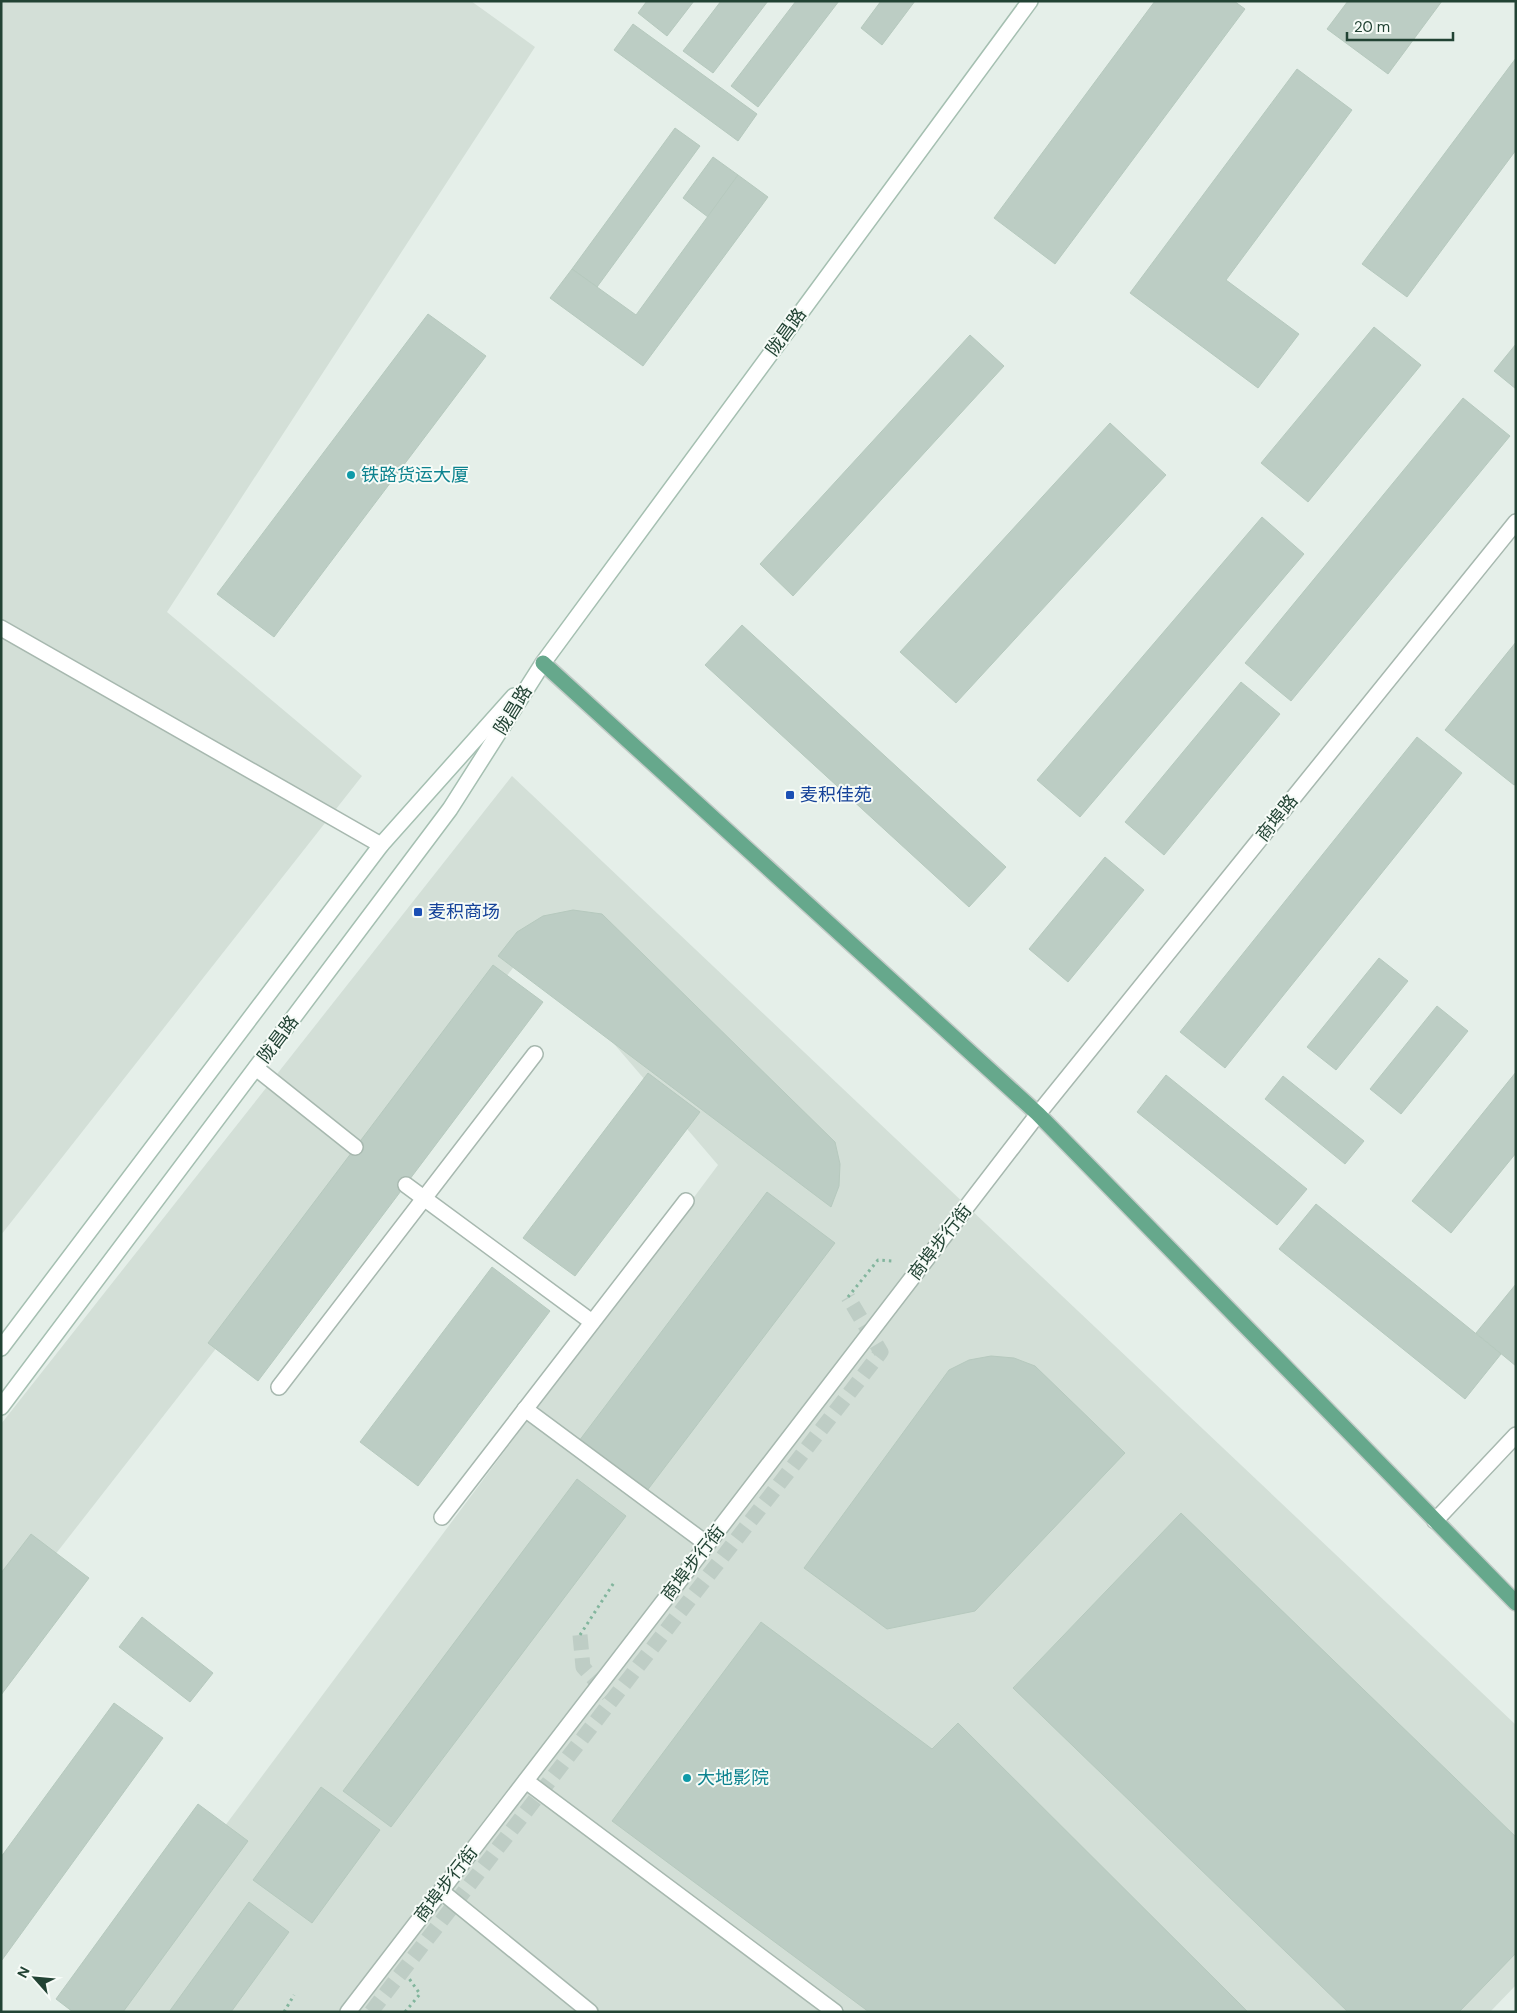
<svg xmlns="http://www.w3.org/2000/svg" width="1517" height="2013" viewBox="0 0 1517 2013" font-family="'DM Sans','Noto Sans SC',sans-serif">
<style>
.built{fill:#d3dfd7}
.building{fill:#bccdc4;stroke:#b6c9be}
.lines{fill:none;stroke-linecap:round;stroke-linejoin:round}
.pedestrian-tunnel{stroke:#becdc5;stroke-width:15;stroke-dasharray:15 8;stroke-linecap:butt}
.service-casing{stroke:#a7b8af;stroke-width:18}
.pedestrian-casing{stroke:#a7b8af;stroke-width:18}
.minor-casing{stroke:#a7b8af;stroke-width:18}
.secondary-casing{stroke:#a5bfb1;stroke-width:18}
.primary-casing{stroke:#c1cac6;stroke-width:18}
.path{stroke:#82b59d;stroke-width:3;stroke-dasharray:2.5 4;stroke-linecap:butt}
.service{stroke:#fff;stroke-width:15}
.pedestrian{stroke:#fff;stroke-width:15}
.minor{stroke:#fff;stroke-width:15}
.secondary{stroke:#fff;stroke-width:15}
.primary{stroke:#66a88c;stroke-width:15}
.culture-dot{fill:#0f9aa8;stroke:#f6fbf7;stroke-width:2}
.transit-dot{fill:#1a4fb4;stroke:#f6fbf7;stroke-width:2}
.labels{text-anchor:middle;stroke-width:4;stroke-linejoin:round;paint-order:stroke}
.street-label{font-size:18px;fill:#224334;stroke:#f6fbf7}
.culture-label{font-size:18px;fill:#0d838f;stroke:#f6fbf7;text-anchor:start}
.transit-label{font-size:18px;fill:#164399;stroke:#f6fbf7;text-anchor:start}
</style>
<rect width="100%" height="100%" fill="#e5efe9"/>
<!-- built -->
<g class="built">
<path d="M1,1H471L535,47L167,612L362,776L1,1235Z"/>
<path d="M512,776L1516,1725V1985L1490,2012H86L718,1165L530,946L1,1624V1424Z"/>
</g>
<!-- building -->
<g class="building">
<path d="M647,1H694L667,36L638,13Z"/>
<path d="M721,1H768L713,73L683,51Z"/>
<path d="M796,1H839L758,107L731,86Z"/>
<path d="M881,1H915L882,45L861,28Z"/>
<path d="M1155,1H1234L1245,9L1055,264L994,218Z"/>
<path d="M1348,1H1442L1388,74L1327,29Z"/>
<path d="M633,24L757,114L738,141L614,50Z"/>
<path d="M1516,58V150L1407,297L1362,264Z"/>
<path d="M1297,69L1352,110L1226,280L1299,334L1258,388L1130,293Z"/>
<path d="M675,128L700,146L597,287L572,269Z"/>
<path d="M713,157L738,175L708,217L683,198Z"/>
<path d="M738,175L768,197L643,366L550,298L572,269L636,315Z"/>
<path d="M428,314L486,356L274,637L217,594Z"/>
<path d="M1374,327L1421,365L1308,502L1261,463Z"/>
<path d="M970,335L1004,366L793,596L760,564Z"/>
<path d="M1516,344V389L1494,371Z"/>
<path d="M1463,398L1510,436L1291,701L1245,663Z"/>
<path d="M1110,423L1166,475L956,703L900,652Z"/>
<path d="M1262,517L1304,554L1080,817L1037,780Z"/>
<path d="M742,625L1006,867L969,907L705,665Z"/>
<path d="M1516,642V784L1514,785L1445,730Z"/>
<path d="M1241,682L1280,714L1164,855L1125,822Z"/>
<path d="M1417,737L1462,773L1225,1068L1180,1032Z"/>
<path d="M1105,857L1144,890L1068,982L1029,949Z"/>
<path d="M573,910L602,914L835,1142L840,1164L839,1186L831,1207L498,956L517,932L543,916Z"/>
<path d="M1379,958L1408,981L1336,1070L1307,1047Z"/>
<path d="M493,965L543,1002L258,1381L208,1343Z"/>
<path d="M1437,1006L1468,1031L1401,1114L1370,1089Z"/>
<path d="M1516,1072V1153L1451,1233L1412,1201Z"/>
<path d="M648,1073L700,1112L575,1276L523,1238Z"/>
<path d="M1166,1075L1307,1189L1277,1225L1137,1112Z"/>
<path d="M1283,1076L1364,1141L1345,1164L1265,1099Z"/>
<path d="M767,1192L835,1243L646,1492L579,1441Z"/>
<path d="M1316,1204L1501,1354L1465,1399L1279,1249Z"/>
<path d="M492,1267L550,1311L418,1486L360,1442Z"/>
<path d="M1516,1284V1366L1476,1333Z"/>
<path d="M991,1356L1014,1358L1035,1366L1125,1453L975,1611L887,1629L804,1568L949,1370L969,1360Z"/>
<path d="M577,1479L626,1516L391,1827L343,1791Z"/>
<path d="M1181,1513L1516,1837V1953L1459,2012H1348L1013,1688Z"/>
<path d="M31,1534L89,1578L1,1695V1573Z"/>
<path d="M142,1617L213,1673L190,1702L119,1647Z"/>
<path d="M761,1622L932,1749L958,1723L1248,2012H869L612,1821Z"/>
<path d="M114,1703L163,1738L2,1960L1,1857Z"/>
<path d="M321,1787L380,1830L312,1923L253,1880Z"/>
<path d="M198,1804L248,1841L123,2012H73L56,1999Z"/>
<path d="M249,1902L289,1932L231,2012H169Z"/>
</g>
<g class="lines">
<!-- pedestrian-tunnel -->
<g class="pedestrian-tunnel">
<path d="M580,1635L583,1667L608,1695"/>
<path d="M371,2012L881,1352L848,1297"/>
</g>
<defs>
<g id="service">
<path d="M1,628L381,845"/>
<path d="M256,1068L355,1147"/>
<path d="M406,1185L592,1322"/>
<path d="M279,1387L535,1054"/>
<path d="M525,1409L707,1544"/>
<path d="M442,1517L686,1201"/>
<path d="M1435,1521L1516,1435"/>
<path d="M526,1781L835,2012"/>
</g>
<g id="pedestrian">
<path d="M441,1891L590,2012"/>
<path d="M348,2012L1038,1114"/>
</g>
<path id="minor" d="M1038,1114L1516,522"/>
<g id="secondary">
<path d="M1,1348L381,845L514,696"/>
<path d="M1,1407L450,809L543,663L1030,1"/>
</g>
<path id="primary" d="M543,663L1038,1114L1516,1603"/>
</defs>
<!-- service casing -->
<use href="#service" class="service-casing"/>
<!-- pedestrian casing -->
<use href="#pedestrian" class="pedestrian-casing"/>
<!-- minor casing -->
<use href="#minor" class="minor-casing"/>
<!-- secondary casing -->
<use href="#secondary" class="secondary-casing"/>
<!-- primary casing -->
<use href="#primary" class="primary-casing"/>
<!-- path -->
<g class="path">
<path d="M848,1297L878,1260L893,1261"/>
<path d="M580,1635L615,1581"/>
<path d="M284,2012L294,1995"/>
<path d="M405,2012L420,1994L408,1977"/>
</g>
<!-- service -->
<use href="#service" class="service"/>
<!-- pedestrian -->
<use href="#pedestrian" class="pedestrian"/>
<!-- minor -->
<use href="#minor" class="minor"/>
<!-- secondary -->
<use href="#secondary" class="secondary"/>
<!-- primary -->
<use href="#primary" class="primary"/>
</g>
<!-- markers -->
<g class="culture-dot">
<circle cx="351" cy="475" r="5"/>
<circle cx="687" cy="1778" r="5"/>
</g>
<g class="transit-dot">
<rect x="785" y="790" width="10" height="10" rx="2.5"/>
<rect x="413" y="907" width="10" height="10" rx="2.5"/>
</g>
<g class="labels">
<!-- street labels -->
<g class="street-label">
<text transform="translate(786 332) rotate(-54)" y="6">陇昌路</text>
<text transform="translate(513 710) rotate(-58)" y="6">陇昌路</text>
<text transform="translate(1277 818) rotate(-51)" y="6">商埠路</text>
<text transform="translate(278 1039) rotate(-53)" y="6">陇昌路</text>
<text transform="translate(940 1242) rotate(-52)" y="6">商埠步行街</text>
<text transform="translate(693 1563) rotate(-52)" y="6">商埠步行街</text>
<text transform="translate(446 1884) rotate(-52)" y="6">商埠步行街</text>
</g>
<!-- culture labels -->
<g class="culture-label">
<text x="361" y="481">铁路货运大厦</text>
<text x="697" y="1784">大地影院</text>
</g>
<!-- transit labels -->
<g class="transit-label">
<text x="800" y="801">麦积佳苑</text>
<text x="428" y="918">麦积商场</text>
</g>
</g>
<!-- border -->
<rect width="1517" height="2013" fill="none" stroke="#224334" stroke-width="5"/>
<!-- north arrow -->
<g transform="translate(35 1978) rotate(297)" stroke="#f6fbf7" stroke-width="4" paint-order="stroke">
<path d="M0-4L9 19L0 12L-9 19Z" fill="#224334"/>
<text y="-8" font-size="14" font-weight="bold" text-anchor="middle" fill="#224334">N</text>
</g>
<!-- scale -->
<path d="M1347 32v8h106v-8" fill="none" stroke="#224334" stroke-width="2.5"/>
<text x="1354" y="32" font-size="15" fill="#224334" stroke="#f6fbf7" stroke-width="4" paint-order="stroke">20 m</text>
</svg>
